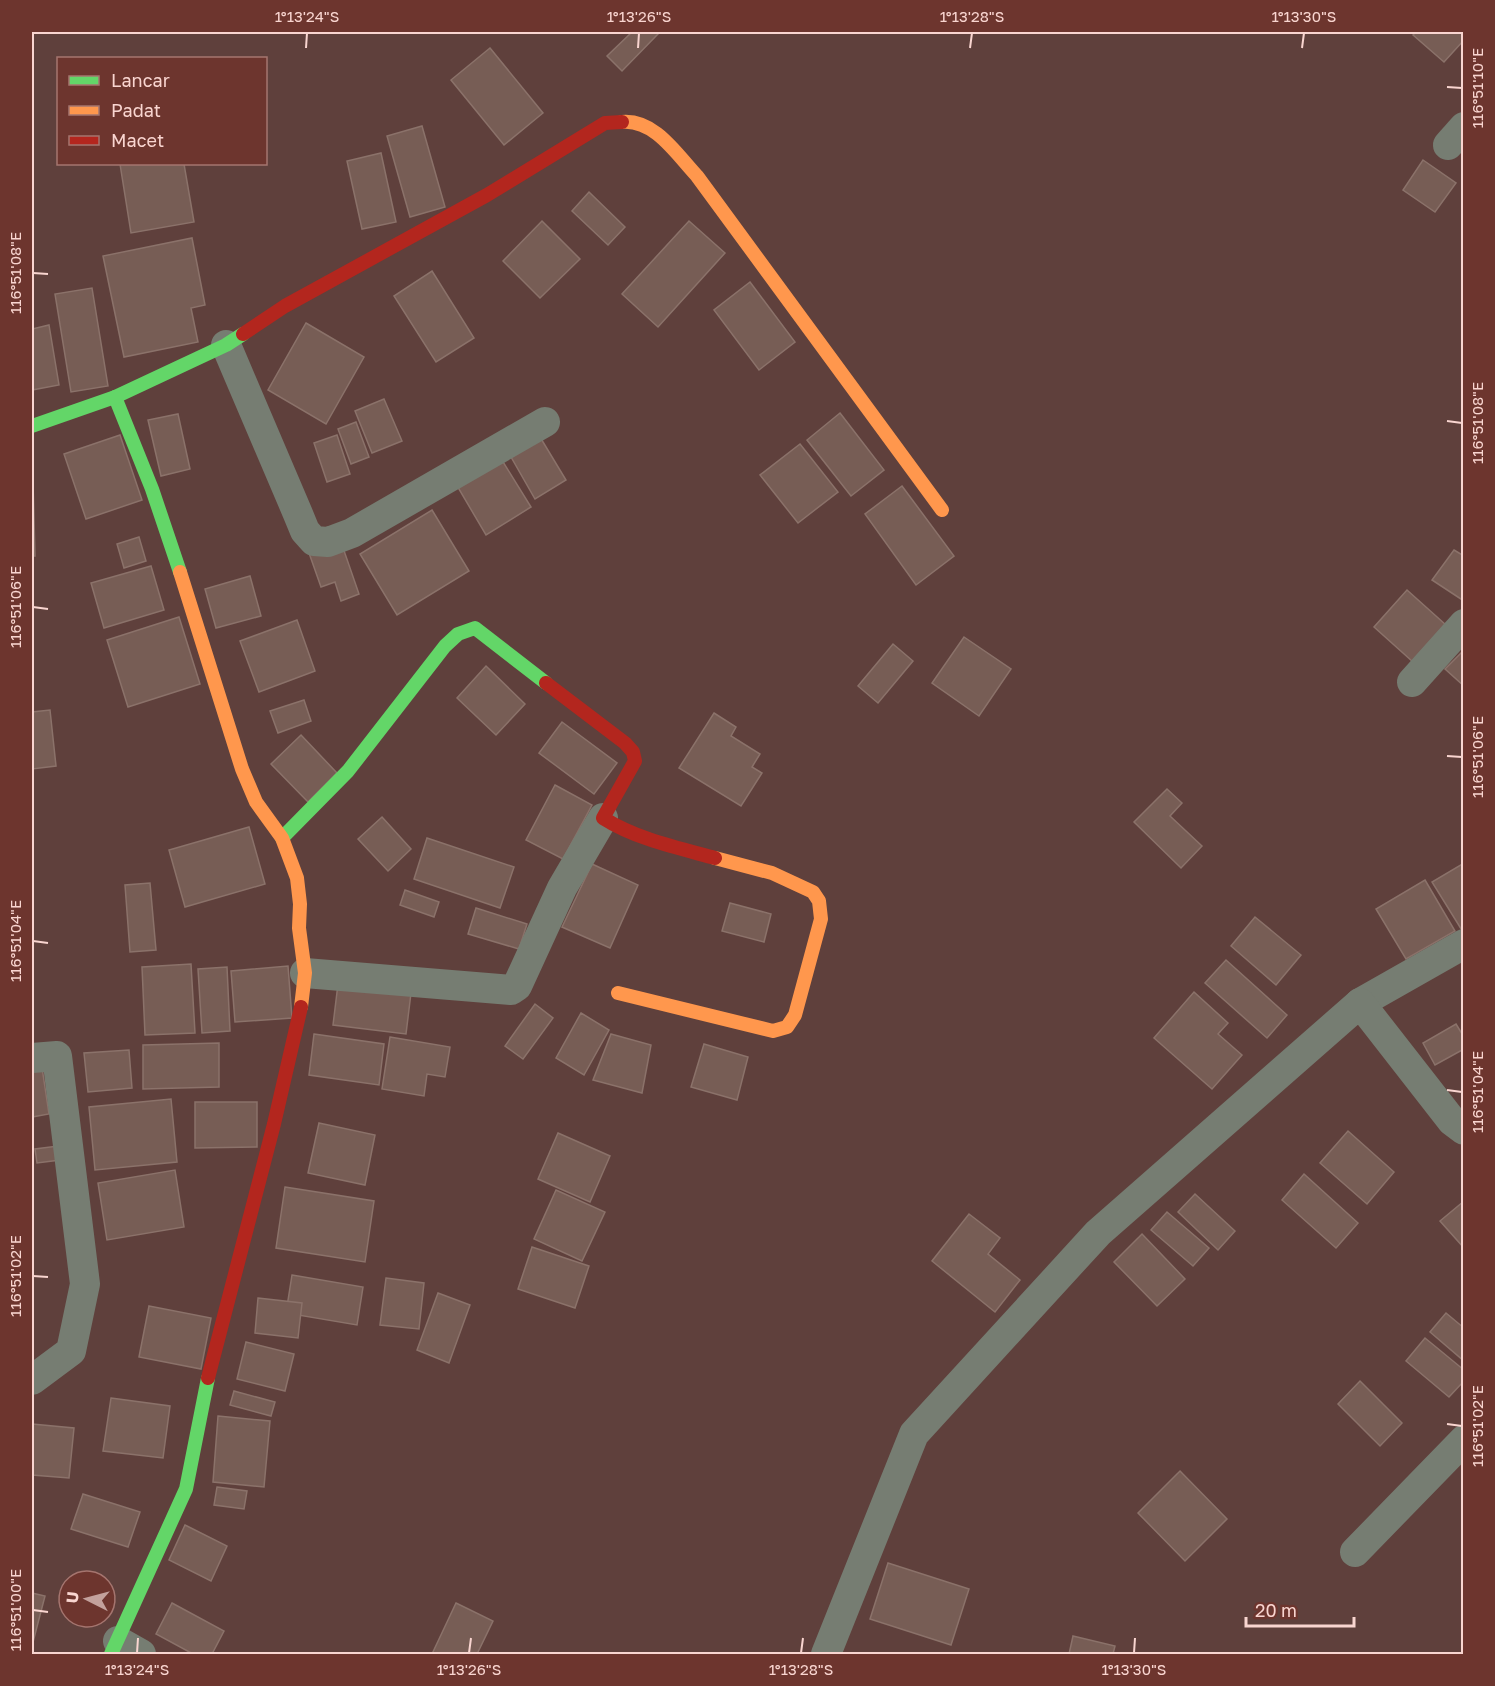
<svg xmlns="http://www.w3.org/2000/svg" width="1495" height="1686" viewBox="0 0 1495 1686" font-family="'Golos Text',sans-serif">
<style>
.building{fill:#775d55;stroke:#8b726a;stroke-width:1.5}
.lines{fill:none;stroke-linecap:round;stroke-linejoin:round}
.street{stroke:#767d72;stroke-width:30}
.fast{stroke:#63d668;stroke-width:14}
.slow{stroke:#ff974d;stroke-width:14}
.jam{stroke:#b3261e;stroke-width:14}
.ticks{fill:none;stroke:#f9d5d0;stroke-width:2}
.neatline{fill:none;stroke:#f9d5d0;stroke-width:2}
.ticks-label{font-size:15px;text-anchor:middle;fill:#f9d5d0}
</style>
<rect width="100%" height="100%" fill="#5f403c"/>
<!-- building -->
<g class="building">
<path d="M632,32L659,33L622,71L607,56Z"/>
<path d="M1416,32H1464V40L1444,62L1413,35Z"/>
<path d="M490,48L543,113L504,145L451,80Z"/>
<path d="M422,126L445,207L410,217L387,136Z"/>
<path d="M381,153L396,222L362,229L347,161Z"/>
<path d="M1423,160L1456,183L1435,212L1403,190Z"/>
<path d="M120,164H184L194,222L131,233Z"/>
<path d="M589,192L625,227L608,245L572,211Z"/>
<path d="M542,221L580,259L540,298L503,261Z"/>
<path d="M689,221L725,253L658,327L622,294Z"/>
<path d="M192,238L205,305L191,308L198,342L124,357L103,256Z"/>
<path d="M432,271L474,338L436,362L394,296Z"/>
<path d="M750,282L795,342L759,370L714,310Z"/>
<path d="M92,288L108,386L71,392L55,294Z"/>
<path d="M306,323L364,357L326,424L268,390Z"/>
<path d="M49,325L59,385L32,390V329Z"/>
<path d="M384,399L402,441L372,453L355,411Z"/>
<path d="M840,413L884,470L851,496L807,440Z"/>
<path d="M178,414L190,469L161,476L148,420Z"/>
<path d="M356,422L369,457L351,464L338,429Z"/>
<path d="M537,432L566,480L535,499L507,450Z"/>
<path d="M120,435L142,500L86,519L64,454Z"/>
<path d="M337,435L350,474L327,482L314,443Z"/>
<path d="M800,444L838,492L798,523L760,475Z"/>
<path d="M500,457L531,507L486,535L456,484Z"/>
<path d="M32,482H33L35,556H32Z"/>
<path d="M902,486L954,556L916,585L865,514Z"/>
<path d="M432,510L469,571L397,615L360,554Z"/>
<path d="M139,537L146,561L124,568L117,544Z"/>
<path d="M341,542L359,594L341,601L335,582L321,587L309,553Z"/>
<path d="M1454,550L1464,556V601L1432,580Z"/>
<path d="M151,566L164,610L104,628L91,583Z"/>
<path d="M250,576L261,616L216,628L205,589Z"/>
<path d="M1407,590L1446,625L1413,662L1374,627Z"/>
<path d="M179,617L200,684L128,707L107,640Z"/>
<path d="M297,620L315,671L259,692L240,641Z"/>
<path d="M964,637L1011,669L979,716L932,683Z"/>
<path d="M893,644L913,661L878,703L858,686Z"/>
<path d="M1464,650V686L1445,669Z"/>
<path d="M486,666L525,704L496,735L457,698Z"/>
<path d="M304,700L311,721L278,733L270,711Z"/>
<path d="M50,710L56,766L32,769V712Z"/>
<path d="M714,713L736,727L731,736L760,754L752,767L762,773L741,806L679,768Z"/>
<path d="M562,722L617,763L594,794L539,753Z"/>
<path d="M301,735L337,773L308,802L271,764Z"/>
<path d="M555,785L592,805L563,859L526,840Z"/>
<path d="M1167,789L1182,803L1170,816L1202,846L1181,868L1134,822Z"/>
<path d="M382,817L411,849L388,871L358,839Z"/>
<path d="M249,827L265,884L185,907L169,850Z"/>
<path d="M427,838L514,867L500,908L414,879Z"/>
<path d="M1464,863V931L1463,932L1432,882Z"/>
<path d="M592,864L638,885L610,948L562,927Z"/>
<path d="M1425,880L1455,931L1406,959L1376,909Z"/>
<path d="M150,883L156,950L130,952L125,885Z"/>
<path d="M405,890L439,902L434,917L400,905Z"/>
<path d="M730,903L771,914L764,942L722,931Z"/>
<path d="M476,908L527,924L519,949L468,934Z"/>
<path d="M1255,917L1301,955L1276,985L1231,946Z"/>
<path d="M1226,960L1287,1015L1267,1038L1205,983Z"/>
<path d="M191,964L195,1033L145,1035L142,967Z"/>
<path d="M288,966L292,1018L235,1022L231,971Z"/>
<path d="M227,967L230,1031L202,1033L198,969Z"/>
<path d="M338,984L411,993L406,1034L333,1025Z"/>
<path d="M1194,992L1228,1023L1218,1034L1242,1055L1212,1089L1154,1038Z"/>
<path d="M535,1004L553,1018L523,1059L505,1046Z"/>
<path d="M581,1013L609,1030L584,1075L556,1058Z"/>
<path d="M1456,1024L1464,1037V1049L1435,1065L1423,1043Z"/>
<path d="M314,1034L384,1044L379,1085L309,1075Z"/>
<path d="M611,1034L651,1045L642,1093L593,1080Z"/>
<path d="M390,1037L450,1047L445,1077L427,1074L424,1096L382,1089Z"/>
<path d="M219,1043V1087L143,1089V1045Z"/>
<path d="M704,1044L748,1057L737,1100L691,1087Z"/>
<path d="M129,1050L132,1088L88,1092L84,1053Z"/>
<path d="M41,1061L49,1114L32,1117V1063Z"/>
<path d="M171,1099L177,1162L95,1170L89,1107Z"/>
<path d="M195,1102H257V1147L195,1148Z"/>
<path d="M319,1123L375,1135L365,1185L308,1173Z"/>
<path d="M1348,1131L1394,1172L1367,1204L1320,1163Z"/>
<path d="M558,1133L610,1156L590,1202L538,1179Z"/>
<path d="M58,1146L60,1160L37,1163L35,1149Z"/>
<path d="M175,1170L184,1227L107,1240L98,1183Z"/>
<path d="M1304,1174L1358,1223L1336,1248L1282,1200Z"/>
<path d="M285,1187L374,1201L365,1262L276,1248Z"/>
<path d="M556,1190L605,1212L582,1261L534,1239Z"/>
<path d="M1195,1194L1235,1231L1218,1250L1178,1212Z"/>
<path d="M1464,1201V1248L1440,1221Z"/>
<path d="M1167,1212L1209,1248L1193,1266L1151,1230Z"/>
<path d="M969,1214L1000,1238L988,1254L1020,1280L995,1312L932,1261Z"/>
<path d="M1142,1234L1185,1279L1157,1306L1114,1262Z"/>
<path d="M532,1247L589,1266L575,1308L518,1289Z"/>
<path d="M292,1275L363,1287L357,1325L286,1313Z"/>
<path d="M386,1278L424,1283L419,1329L380,1325Z"/>
<path d="M438,1293L470,1305L449,1363L417,1350Z"/>
<path d="M258,1298L302,1303L298,1338L255,1333Z"/>
<path d="M149,1306L211,1318L201,1369L139,1357Z"/>
<path d="M1446,1313L1464,1328V1361L1430,1332Z"/>
<path d="M1425,1338L1464,1370V1381L1449,1397L1406,1361Z"/>
<path d="M246,1342L294,1354L285,1391L237,1379Z"/>
<path d="M1360,1381L1402,1423L1380,1446L1338,1404Z"/>
<path d="M234,1391L275,1402L271,1416L230,1405Z"/>
<path d="M111,1398L170,1406L163,1458L103,1451Z"/>
<path d="M218,1416L270,1421L264,1487L213,1482Z"/>
<path d="M32,1424L74,1428L69,1478L32,1475Z"/>
<path d="M1180,1471L1227,1519L1185,1561L1138,1513Z"/>
<path d="M217,1487L247,1491L244,1509L214,1505Z"/>
<path d="M83,1494L140,1512L128,1547L71,1529Z"/>
<path d="M185,1525L227,1546L211,1581L169,1560Z"/>
<path d="M888,1563L969,1589L951,1645L870,1619Z"/>
<path d="M32,1593L45,1596L32,1646Z"/>
<path d="M172,1603L224,1631L212,1654H193L156,1634Z"/>
<path d="M456,1603L493,1621L477,1654H432Z"/>
<path d="M1073,1636L1115,1646L1113,1654H1069Z"/>
</g>
<g class="lines">
<!-- street -->
<g class="street">
<path d="M1448,145L1464,127"/>
<path d="M226,345L298,514L305,531L314,541L328,542L352,533L545,422"/>
<path d="M1412,682L1464,624"/>
<path d="M305,973L511,990L517,986L562,888L603,818"/>
<path d="M1360,1003L1464,944"/>
<path d="M32,1058L57,1056L85,1284L71,1351L32,1380"/>
<path d="M1355,1552L1464,1440"/>
<path d="M118,1641L141,1654"/>
<path d="M826,1654L914,1434L1098,1233L1360,1003L1452,1121L1464,1130"/>
</g>
<!-- fast -->
<g class="fast">
<path d="M115,397L152,489L180,572"/>
<path d="M32,426L115,397L226,345L243,334"/>
<path d="M282,838L348,771L445,646L458,634L475,628L546,683"/>
<path d="M111,1654L186,1489L208,1378"/>
</g>
<!-- slow -->
<g class="slow">
<path d="M622,122C655,119 677,155 697,176L942,510"/>
<path d="M180,572L242,769L256,802L282,838L297,878L300,904L299,928L305,973L301,1007"/>
<path d="M618,993L773,1031L787,1027L795,1015L821,919L819,901L813,892L772,873L715,858"/>
</g>
<!-- jam -->
<g class="jam">
<path d="M243,334L285,306L487,195L605,123L622,122"/>
<path d="M546,683L625,743L633,752L635,761L603,818C636,839 678,848 715,858"/>
<path d="M208,1378L274,1124L301,1007"/>
</g>
</g>
<!-- ticks -->
<path class="ticks" d="M306,48L307,33M638,48L639,33M970,48L972,33M1302,48L1304,33M1447,87L1462,88M33,273L48,274M1447,421L1462,423M33,607L48,609M1447,756L1462,757M33,941L48,943M1447,1090L1462,1092M33,1276L48,1277M1447,1424L1462,1426M33,1610L48,1612M137,1653L138,1638M469,1653L471,1638M801,1653L803,1638M1134,1653L1135,1638"/>
<!-- border -->
<rect width="1495" height="1686" fill="none" stroke="#6d352e" stroke-width="66"/>
<!-- legend -->
<rect x="57" y="57" width="210" height="108" fill="#6d352e" stroke="#a5756f" stroke-width="1.5"/>
<rect x="69" y="76" width="30" height="9" fill="#63d668" stroke="#a5756f" stroke-width="1.5"/>
<text x="111" y="87" font-size="18" fill="#f9d5d0">Lancar</text>
<rect x="69" y="106" width="30" height="9" fill="#ff974d" stroke="#a5756f" stroke-width="1.5"/>
<text x="111" y="117" font-size="18" fill="#f9d5d0">Padat</text>
<rect x="69" y="136" width="30" height="9" fill="#b3261e" stroke="#a5756f" stroke-width="1.5"/>
<text x="111" y="147" font-size="18" fill="#f9d5d0">Macet</text>
<!-- north arrow -->
<g transform="translate(87 1599) rotate(276)"><circle r="28" fill="#6d352e" stroke="#a5756f" stroke-width="1.5"/>
<path d="M0-4.5L10 22L0 15L-10 22Z" fill="#c3a19c"/>
<text y="-9" font-size="16" font-weight="bold" text-anchor="middle" fill="#f9d5d0">U</text>
</g>
<!-- scale -->
<path d="M1246 1617v9h108v-9" fill="none" stroke="#f9d5d0" stroke-width="3"/>
<text x="1255" y="1617" font-size="18" fill="#f9d5d0" stroke="#6d352e" stroke-width="4.5" paint-order="stroke">20 m</text>
<rect x="33" y="33" width="1429" height="1620" class="neatline"/>
<g class="ticks-label">
<text x="307" y="22">1°13'24"S</text>
<text x="639" y="22">1°13'26"S</text>
<text x="972" y="22">1°13'28"S</text>
<text x="1304" y="22">1°13'30"S</text>
<text transform="translate(1478 88) rotate(-90)" y="5">116°51'10"E</text>
<text transform="translate(16 273) rotate(-90)" y="5">116°51'08"E</text>
<text transform="translate(1478 423) rotate(-90)" y="5">116°51'08"E</text>
<text transform="translate(16 607) rotate(-90)" y="5">116°51'06"E</text>
<text transform="translate(1478 757) rotate(-90)" y="5">116°51'06"E</text>
<text transform="translate(16 941) rotate(-90)" y="5">116°51'04"E</text>
<text transform="translate(1478 1092) rotate(-90)" y="5">116°51'04"E</text>
<text transform="translate(16 1276) rotate(-90)" y="5">116°51'02"E</text>
<text transform="translate(1478 1426) rotate(-90)" y="5">116°51'02"E</text>
<text transform="translate(16 1610) rotate(-90)" y="5">116°51'00"E</text>
<text x="137" y="1675">1°13'24"S</text>
<text x="469" y="1675">1°13'26"S</text>
<text x="801" y="1675">1°13'28"S</text>
<text x="1134" y="1675">1°13'30"S</text>
</g>
</svg>
